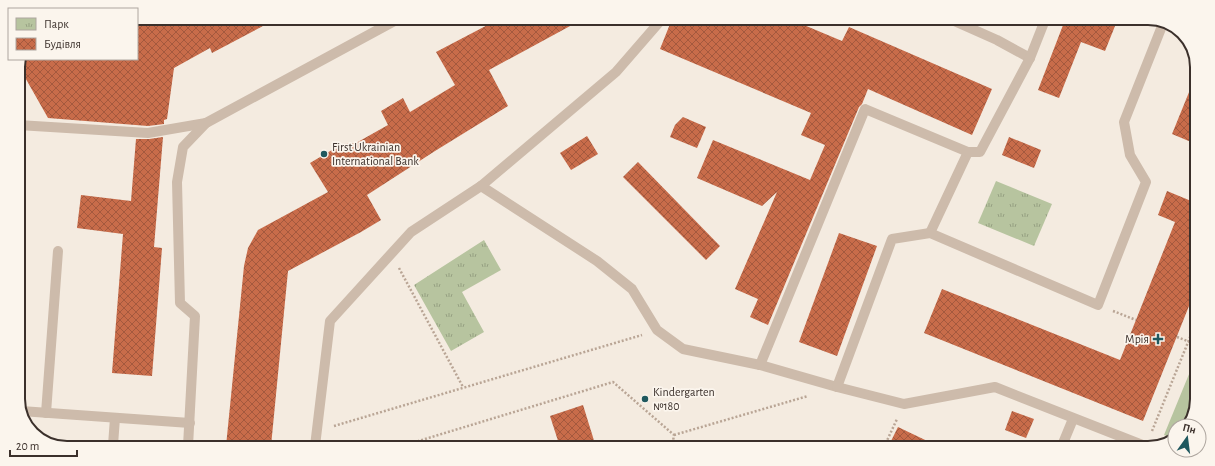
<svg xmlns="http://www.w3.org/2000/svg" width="1215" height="466" viewBox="0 0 1215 466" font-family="'Alegreya Sans',sans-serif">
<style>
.grass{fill:#b7c49f}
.park{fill:url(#park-tufts)}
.building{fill:url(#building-cross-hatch)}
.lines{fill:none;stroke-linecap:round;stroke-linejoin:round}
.path{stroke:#b9a595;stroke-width:2.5;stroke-dasharray:2 2;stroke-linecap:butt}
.lane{stroke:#cdbbab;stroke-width:10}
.poi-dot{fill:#1f585e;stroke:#fbf5ed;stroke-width:1.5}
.labels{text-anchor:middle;stroke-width:3.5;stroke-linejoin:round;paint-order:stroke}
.poi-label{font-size:12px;fill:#3b302b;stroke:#fbf5ed;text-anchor:start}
.rim{fill:none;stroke:#3b302b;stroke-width:2}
</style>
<defs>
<pattern id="park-tufts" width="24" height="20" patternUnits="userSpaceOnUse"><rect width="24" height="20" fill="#b7c49f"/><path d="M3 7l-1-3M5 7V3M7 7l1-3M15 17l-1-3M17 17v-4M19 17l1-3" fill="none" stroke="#96a082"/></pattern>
<pattern id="building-cross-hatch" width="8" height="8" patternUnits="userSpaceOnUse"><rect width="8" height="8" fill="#c86c4a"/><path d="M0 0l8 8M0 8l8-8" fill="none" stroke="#a4593e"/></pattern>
</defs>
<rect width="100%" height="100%" fill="#f4ebe0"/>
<!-- grass -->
<path class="grass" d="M1194,362L1195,363L1194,415L1187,426H1175L1174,439L1164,435Z"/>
<!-- park -->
<g class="park">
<path d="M996,181L1052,204L1034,246L978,223Z"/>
<path d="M484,240L501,270L462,292L484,332L451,351L414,285Z"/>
</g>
<!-- building -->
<g class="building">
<path d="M137,18H198L276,19L212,53L210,48L174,68L167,119L164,120V124L148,126L48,118L18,65L20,59H137Z"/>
<path d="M499,19H583L489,70L508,106L435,151L367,195L381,220L361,232L288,271L271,446H226L244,266L248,248L258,230L328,192L310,163L342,144L356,143L388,125L381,111L403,98L410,112L455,85L436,52Z"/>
<path d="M672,19L792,20L842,41L849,27L992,89L972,135L868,89L862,104L859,107L768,325L750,317L758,299L735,289L777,192L762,206L697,178L713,140L810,180L825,145L801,135L811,113L660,49Z"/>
<path d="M1065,20H1099L1115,26L1105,51L1081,42L1059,98L1038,90Z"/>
<path d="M1196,75H1197L1196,144L1172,134Z"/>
<path d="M683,117L706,127L697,148L670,137L675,125Z"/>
<path d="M587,136L598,154L571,170L560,153Z"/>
<path d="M163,137L154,247L162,248L152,376L112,373L123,234L77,228L81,195L131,201L136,139H149Z"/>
<path d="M1009,137L1041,150L1034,168L1002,155Z"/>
<path d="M638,162L720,246L706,260L623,177Z"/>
<path d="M1167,191L1196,203L1195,291L1143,421L924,333L942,289L1120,360L1175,222L1158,215Z"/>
<path d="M839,233L877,246L837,356L799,342Z"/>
<path d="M583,405L596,447H560L550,416Z"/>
<path d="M1012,411L1034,419L1026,438L1005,430Z"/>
<path d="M898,427L942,448L888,447Z"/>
</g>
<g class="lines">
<!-- path -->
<g class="path">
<path d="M399,268L463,387"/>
<path d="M1113,311L1136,320"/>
<path d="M1177,337L1195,344"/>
<path d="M334,426L642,335"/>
<path d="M1152,431L1195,325"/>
<path d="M674,435L808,396"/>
<path d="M402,446L613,382L674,435L672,447"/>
<path d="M884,447L897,419"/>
</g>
<!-- lane -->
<g class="lane">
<path d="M952,20L997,40L1030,58"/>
<path d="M18,125L148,133L206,123"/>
<path d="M481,186L597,261L632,289L657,330L683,349L760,365L837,387L904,404L995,387L1150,448"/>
<path d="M930,233L968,152"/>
<path d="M760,365L865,109L968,152H980L1030,58L1045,20"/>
<path d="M837,387L892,239L930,233L1098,305L1146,182L1130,155L1124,122L1164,21"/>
<path d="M21,411L190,423"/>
<path d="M46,413L58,251"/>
<path d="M113,445L115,418"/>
<path d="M188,446L195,316L180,303L177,182L183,147L206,123L398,19"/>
<path d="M315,446L330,321L411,232L481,186L616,72L662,19"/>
<path d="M1061,448L1073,419"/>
</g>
</g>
<!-- markers -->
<g class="poi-dot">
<circle cx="324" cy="154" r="4"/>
<path d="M1156 333h4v4h4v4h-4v4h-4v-4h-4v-4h4z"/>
<circle cx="645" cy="399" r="4"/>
</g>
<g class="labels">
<!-- poi labels -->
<g class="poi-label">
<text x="332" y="151">First Ukrainian<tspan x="332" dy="14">International Bank</tspan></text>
<text x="1149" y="343" text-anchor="end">Мрія</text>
<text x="653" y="396">Kindergarten<tspan x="653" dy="14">№180</tspan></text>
</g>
</g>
<!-- crop -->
<path d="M0 0H1215V466H0ZM67 25H1148A42 42 0 0 1 1190 67V399A42 42 0 0 1 1148 441H67A42 42 0 0 1 25 399V67A42 42 0 0 1 67 25Z" fill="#fbf5ed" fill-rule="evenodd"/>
<path class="rim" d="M67 25H1148A42 42 0 0 1 1190 67V399A42 42 0 0 1 1148 441H67A42 42 0 0 1 25 399V67A42 42 0 0 1 67 25Z"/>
<!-- legend -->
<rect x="8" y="8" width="130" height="52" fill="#fbf5ed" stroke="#aea69f"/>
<rect x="16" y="18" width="20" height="12" fill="url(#park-tufts)" stroke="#aea69f"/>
<text x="44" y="28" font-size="12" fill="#3b302b">Парк</text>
<rect x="16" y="38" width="20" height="12" fill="url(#building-cross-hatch)" stroke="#aea69f"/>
<text x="44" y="48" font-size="12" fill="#3b302b">Будівля</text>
<!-- north arrow -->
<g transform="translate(1187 438) rotate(14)"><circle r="19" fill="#fbf5ed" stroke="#aea69f"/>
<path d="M0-3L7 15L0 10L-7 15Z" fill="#1f585e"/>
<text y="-6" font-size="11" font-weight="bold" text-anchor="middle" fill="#3b302b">Пн</text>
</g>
<!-- scale -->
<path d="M10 450v6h67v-6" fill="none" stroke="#3b302b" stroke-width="2"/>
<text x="16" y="450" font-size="12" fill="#3b302b" stroke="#fbf5ed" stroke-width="3" paint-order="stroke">20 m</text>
</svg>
